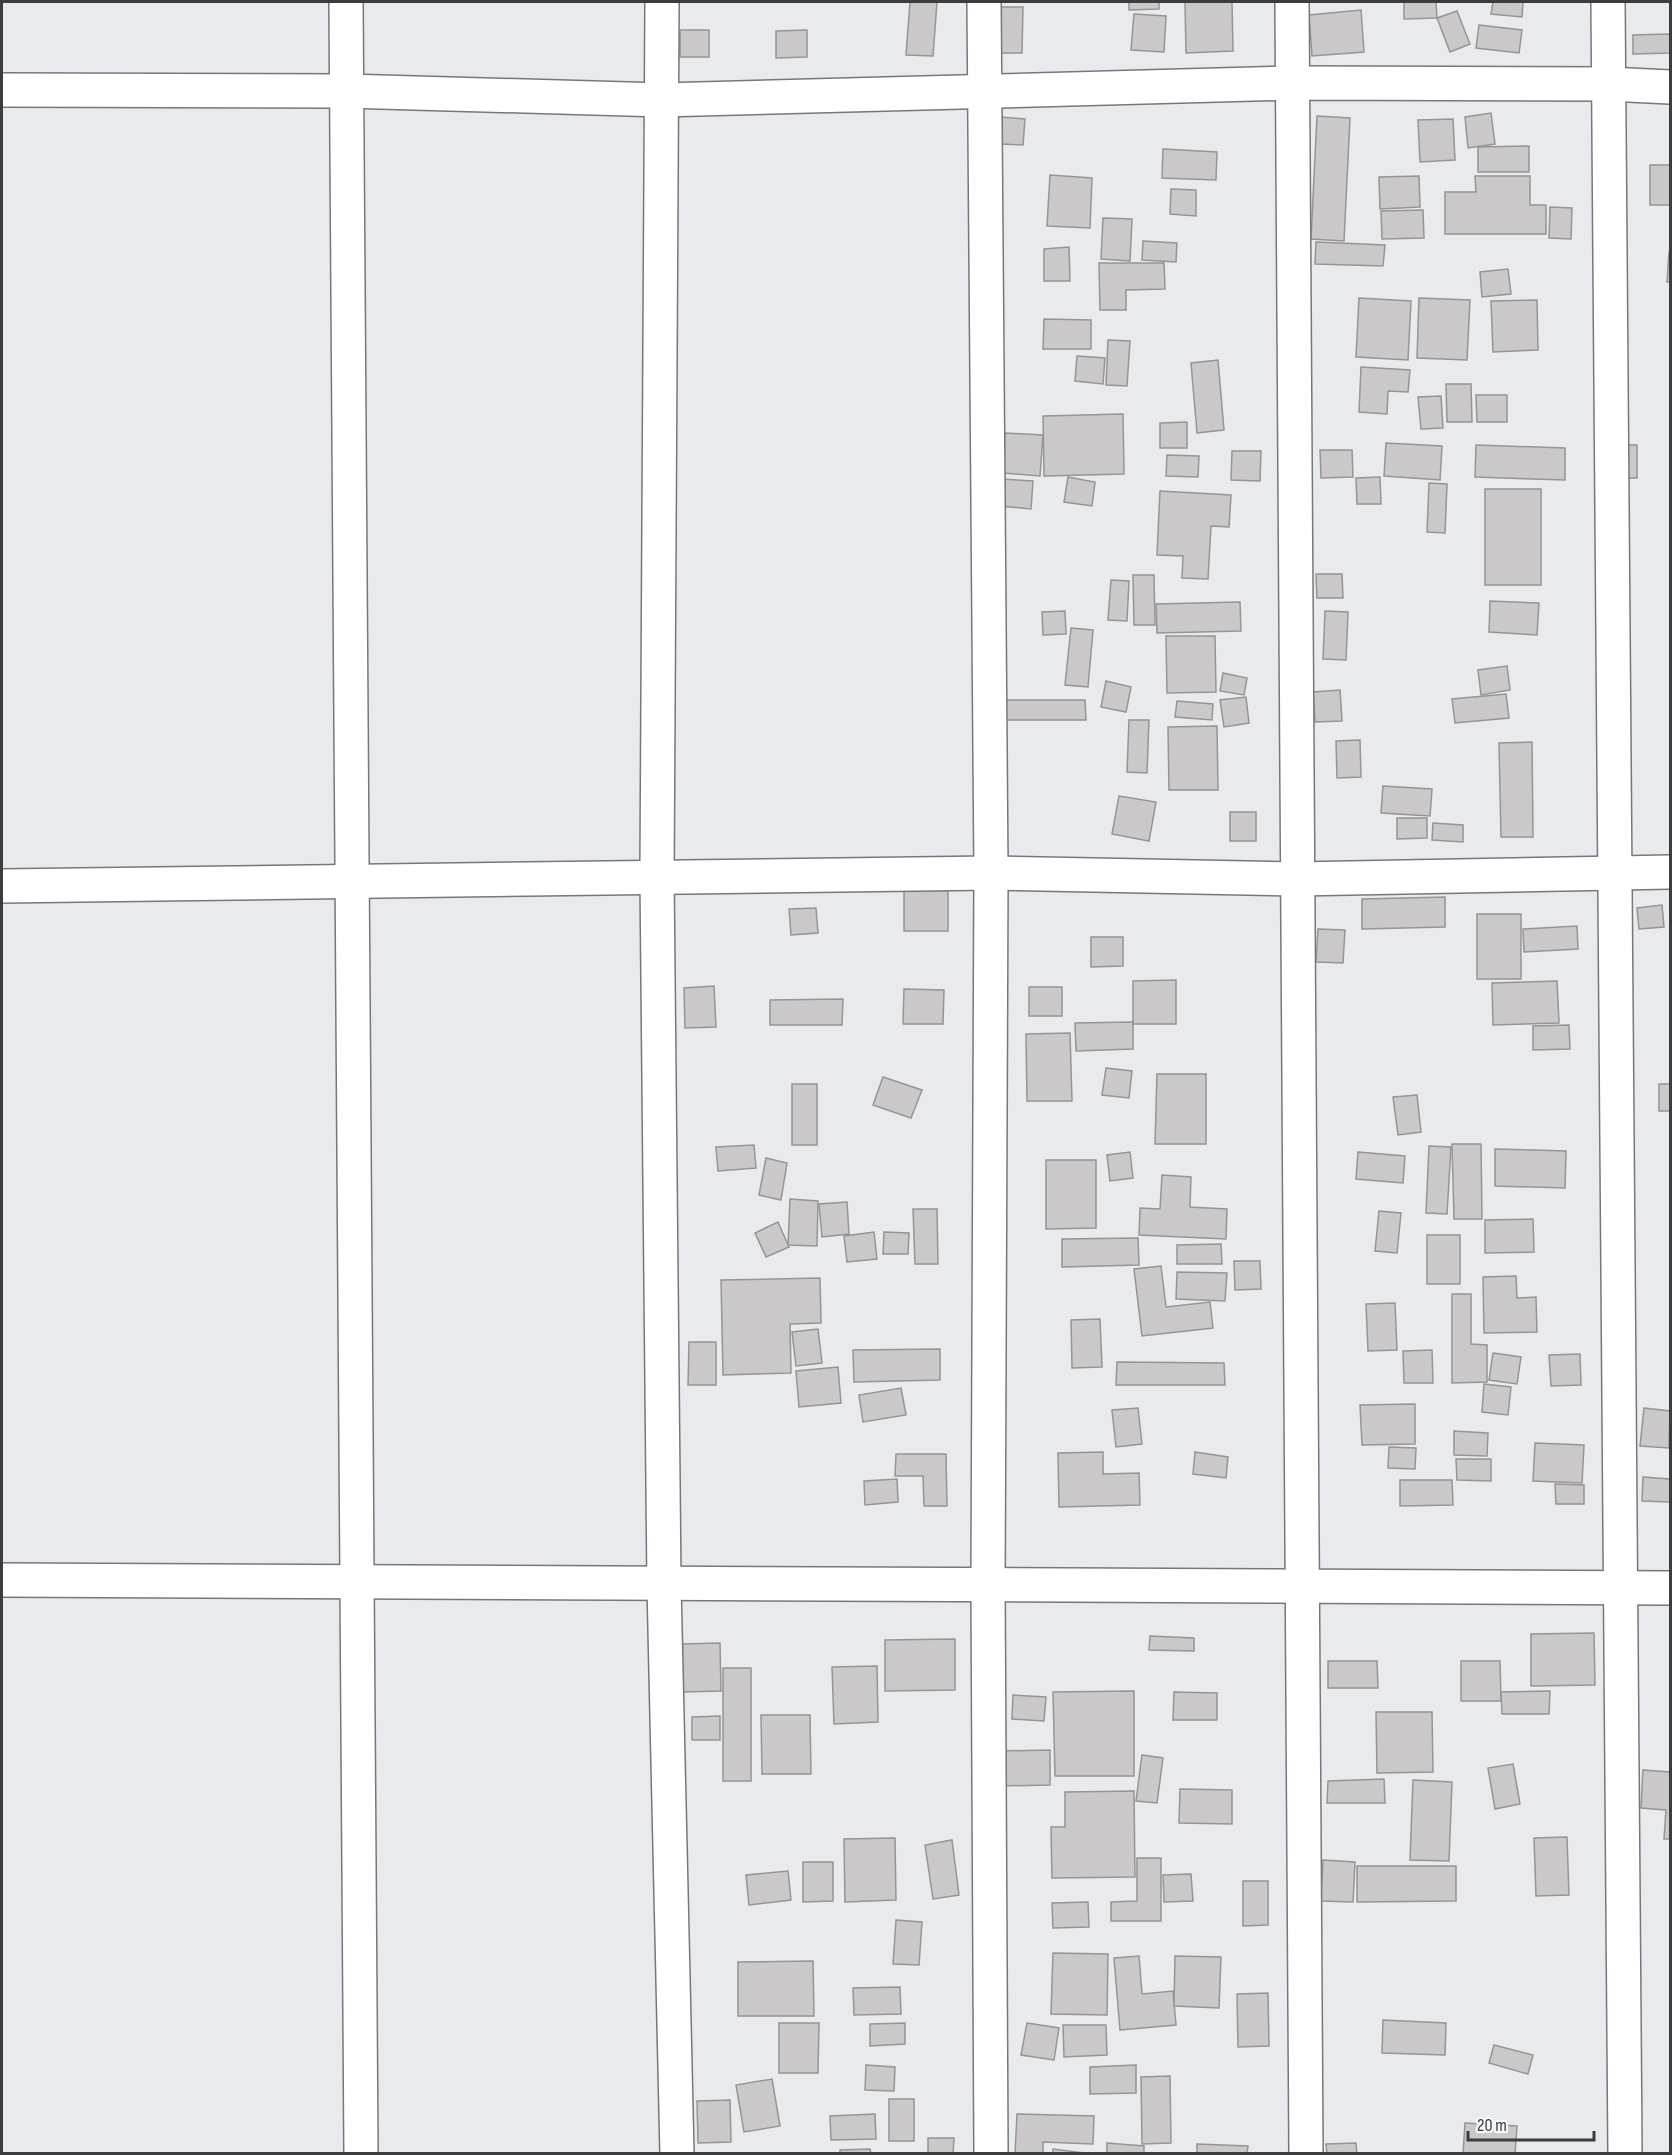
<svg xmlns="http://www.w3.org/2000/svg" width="1672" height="2155" viewBox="0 0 1672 2155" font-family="'Sofia Sans Condensed',sans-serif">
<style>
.building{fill:#cbc8ca;stroke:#979396;stroke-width:1.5}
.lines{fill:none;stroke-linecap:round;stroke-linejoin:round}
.minor-casing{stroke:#75787a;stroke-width:36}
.minor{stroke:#fff;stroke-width:33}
</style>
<rect width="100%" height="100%" fill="#e8eaed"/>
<!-- building -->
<g class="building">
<path d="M910,2H937L933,56L906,55Z"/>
<path d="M1129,2H1159V9L1129,10Z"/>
<path d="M1185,2H1232L1233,51L1186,53Z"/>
<path d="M1404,2H1436L1437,18L1404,19Z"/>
<path d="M1493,2H1523L1522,17L1491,14Z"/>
<path d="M998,7H1023L1022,53H997Z"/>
<path d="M1361,10L1364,52L1312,56L1309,15Z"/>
<path d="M1457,11L1470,44L1450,52L1437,18Z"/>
<path d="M1134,14L1166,16L1164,52L1131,50Z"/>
<path d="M1479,25L1522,30L1519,53L1476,48Z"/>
<rect x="680" y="30" width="29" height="27"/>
<path d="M807,30V57L776,58V31Z"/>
<path d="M1670,34V53L1633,54V35Z"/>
<path d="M1491,113L1495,144L1468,148L1465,117Z"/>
<path d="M1317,116L1350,118L1344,241L1311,239Z"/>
<path d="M1001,117L1025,119L1023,145L1000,144Z"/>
<path d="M1453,119L1455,160L1420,162L1418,120Z"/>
<path d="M1529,146V172H1478V147Z"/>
<path d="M1163,149L1217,152L1216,180L1162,178Z"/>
<rect x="1650" y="165" width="20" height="40"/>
<path d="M1050,175L1092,178L1090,228L1047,226Z"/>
<path d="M1419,176L1420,207L1380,209L1379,177Z"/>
<path d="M1475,176H1530V205H1546V234H1445V192H1476Z"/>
<path d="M1171,189L1196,190V216L1170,214Z"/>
<path d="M1550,207L1572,208L1571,239L1549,238Z"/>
<path d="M1423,210L1424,238L1382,239L1381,211Z"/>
<path d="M1103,218L1132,219L1130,261L1101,259Z"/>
<path d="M1143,241L1177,243L1176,262L1142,260Z"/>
<path d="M1316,242L1385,245L1383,266L1315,264Z"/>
<path d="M1069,247L1070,281H1044V249Z"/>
<path d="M1669,252H1670V282H1667Z"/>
<path d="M1099,263H1164L1165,289L1126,290V310H1100Z"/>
<path d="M1508,269L1511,294L1482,297L1480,272Z"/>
<path d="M1359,298L1411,301L1408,360L1356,357Z"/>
<path d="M1419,298L1470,300L1467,360L1417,358Z"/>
<path d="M1537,300L1538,350L1493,352L1491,301Z"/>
<path d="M1044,319L1091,320V349H1043Z"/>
<path d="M1108,340L1130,341L1127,386L1106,385Z"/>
<path d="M1077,356L1105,358L1103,384L1075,381Z"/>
<path d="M1218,360L1224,430L1197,433L1191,363Z"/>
<path d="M1361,367L1410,370L1408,392L1388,391L1387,414L1359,412Z"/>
<path d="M1446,384H1471L1472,422H1447Z"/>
<path d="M1476,395H1507V422H1477Z"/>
<path d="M1441,396L1443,428L1421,429L1418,397Z"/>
<path d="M1123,414L1124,474L1044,476L1043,416Z"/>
<path d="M1187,422V448H1160V423Z"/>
<path d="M1005,433L1043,435L1040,476L1003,473Z"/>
<path d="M1386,443L1442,446L1440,480L1384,476Z"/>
<path d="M1476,445L1565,448V480L1475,477Z"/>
<path d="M1617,445H1637V478H1618Z"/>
<path d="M1320,450H1352L1353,477L1321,478Z"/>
<path d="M1232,451H1261L1260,481L1231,480Z"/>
<path d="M1167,455L1199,456L1198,477L1166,476Z"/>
<path d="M1068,477L1095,482L1092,506L1064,502Z"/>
<path d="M1380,477L1381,504H1357L1356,478Z"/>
<path d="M1002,479L1033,481L1031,509L1000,506Z"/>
<path d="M1429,483L1447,484L1445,533L1427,532Z"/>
<rect x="1485" y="489" width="56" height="96"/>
<path d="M1160,491L1231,495L1229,527L1211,526L1208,579L1182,578L1183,556L1157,555Z"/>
<path d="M1316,574H1342L1343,598H1317Z"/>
<path d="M1133,575H1154L1155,625H1134Z"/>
<path d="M1111,580L1129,581L1127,621L1108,620Z"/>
<path d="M1490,601L1539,603L1537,635L1489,632Z"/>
<path d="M1240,602L1241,631L1157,633L1156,604Z"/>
<path d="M1065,611L1066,634L1043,635L1042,612Z"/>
<path d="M1325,611L1348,612L1346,660L1323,659Z"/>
<path d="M1071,628L1093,630L1088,687L1065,685Z"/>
<path d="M1166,636H1215L1216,692L1167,693Z"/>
<path d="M1507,666L1510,690L1481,695L1478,670Z"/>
<path d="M1223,673L1247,678L1244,695L1220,691Z"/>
<path d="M1106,681L1131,687L1126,712L1101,707Z"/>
<path d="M1340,690L1342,721L1315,722L1313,692Z"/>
<path d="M1506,694L1509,718L1455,723L1452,699Z"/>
<path d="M1246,697L1249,723L1224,727L1220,700Z"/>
<path d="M1004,700H1085L1086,720H1004Z"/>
<path d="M1177,701L1213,704L1212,720L1175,717Z"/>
<path d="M1129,720H1149L1147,773L1127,772Z"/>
<path d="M1217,726L1218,790H1169L1168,727Z"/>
<path d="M1360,740L1361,777L1337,778L1336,741Z"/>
<path d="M1532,742L1533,837H1501L1499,743Z"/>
<path d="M1383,786L1432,789L1430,816L1381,813Z"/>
<path d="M1119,796L1156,802L1149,841L1112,834Z"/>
<rect x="1230" y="812" width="26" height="29"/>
<path d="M1397,818H1427V838L1397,839Z"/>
<path d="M1433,823L1463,825V842L1432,840Z"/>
<rect x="904" y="884" width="44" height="47"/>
<path d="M1445,897V927L1362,929V899Z"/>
<path d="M1662,905L1664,927L1639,929L1637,908Z"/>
<path d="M816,908L818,933L791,935L789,909Z"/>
<rect x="1477" y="914" width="44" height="65"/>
<path d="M1577,926L1578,949L1524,952L1523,929Z"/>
<path d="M1318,929L1345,930L1343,963L1316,962Z"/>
<path d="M1091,937H1123V966L1091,967Z"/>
<path d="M1176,980V1024H1133V981Z"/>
<path d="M1557,981L1559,1023L1493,1025L1492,983Z"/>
<path d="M714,986L716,1027L685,1028L684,988Z"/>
<rect x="1029" y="987" width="33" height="29"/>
<path d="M904,989L944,990L943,1024H903Z"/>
<path d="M843,999L842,1025H770V1000Z"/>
<path d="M1133,1022V1049L1076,1051L1075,1023Z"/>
<path d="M1569,1025L1570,1049L1533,1050V1026Z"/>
<path d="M1070,1033L1072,1101H1027L1026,1034Z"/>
<path d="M1106,1068L1132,1071L1129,1098L1102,1095Z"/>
<path d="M1157,1074H1206V1144H1155Z"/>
<path d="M883,1077L922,1090L911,1118L873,1105Z"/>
<rect x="792" y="1084" width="25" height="61"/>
<rect x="1659" y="1084" width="11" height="27"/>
<path d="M1417,1095L1421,1132L1398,1135L1393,1097Z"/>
<path d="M1452,1144H1481L1482,1219H1454Z"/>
<path d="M754,1145L756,1168L718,1171L716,1147Z"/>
<path d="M1429,1146L1451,1147L1447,1214L1426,1213Z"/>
<path d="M1495,1149L1566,1151L1565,1188L1495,1186Z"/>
<path d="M1130,1152L1133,1178L1110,1181L1107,1155Z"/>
<path d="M1358,1152L1405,1156L1403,1183L1356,1179Z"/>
<path d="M766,1158L787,1163L781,1200L759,1195Z"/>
<path d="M1046,1160H1096V1228L1046,1229Z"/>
<path d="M1162,1175L1191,1177L1190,1207L1227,1209L1226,1239L1139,1235L1140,1208L1160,1209Z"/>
<path d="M790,1199L818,1201L817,1246L788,1245Z"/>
<path d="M847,1202L849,1234L822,1237L819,1204Z"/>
<path d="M913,1209H937L938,1264H915Z"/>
<path d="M1379,1211L1401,1213L1397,1253L1375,1251Z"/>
<path d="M1533,1219L1534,1252L1485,1253V1220Z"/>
<path d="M778,1222L789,1247L766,1257L755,1233Z"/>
<path d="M874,1232L877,1259L847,1262L844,1236Z"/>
<path d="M884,1232L909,1233L908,1254H883Z"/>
<rect x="1427" y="1235" width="33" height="49"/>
<path d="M1138,1238L1139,1265L1062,1267V1239Z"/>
<path d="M1221,1244L1222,1264H1177V1245Z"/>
<path d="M1234,1261H1260L1261,1289L1235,1290Z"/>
<path d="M1161,1266L1166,1307L1210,1302L1213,1328L1142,1336L1134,1269Z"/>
<path d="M1177,1272L1227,1273L1225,1301L1176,1299Z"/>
<path d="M1516,1276L1517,1298L1536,1297L1537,1332L1484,1333L1483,1277Z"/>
<path d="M820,1278L821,1323L790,1324L791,1373L723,1375L721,1280Z"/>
<path d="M1452,1294H1471V1344L1487,1345V1382L1452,1383Z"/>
<path d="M1395,1303L1397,1350L1368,1351L1366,1304Z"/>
<path d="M1100,1319L1102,1367L1072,1368L1071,1320Z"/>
<path d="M818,1329L822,1363L796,1366L792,1332Z"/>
<path d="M689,1342H716V1385H688Z"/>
<path d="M940,1349V1380L854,1382L853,1350Z"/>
<path d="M1432,1350L1433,1383H1404L1403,1351Z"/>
<path d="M1493,1353L1521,1357L1517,1384L1489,1380Z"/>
<path d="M1580,1354L1581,1385L1551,1386L1549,1355Z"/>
<path d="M1117,1362L1224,1363L1225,1385H1116Z"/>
<path d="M838,1367L841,1403L799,1407L796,1371Z"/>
<path d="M1484,1384L1511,1387L1508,1415L1482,1412Z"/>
<path d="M901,1388L906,1415L863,1422L859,1395Z"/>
<path d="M1415,1404V1444L1362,1445L1360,1405Z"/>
<path d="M1138,1408L1142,1444L1116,1447L1112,1410Z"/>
<path d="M1644,1408L1670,1411L1669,1448L1640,1446Z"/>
<path d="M1454,1431L1488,1433L1487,1456L1454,1455Z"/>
<path d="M1535,1443L1584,1445L1582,1483L1533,1481Z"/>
<path d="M1389,1447L1416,1448L1415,1469L1388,1468Z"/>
<path d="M1103,1452V1474L1139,1473L1140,1505L1059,1507L1058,1453Z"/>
<path d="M1195,1452L1228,1457L1226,1478L1193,1474Z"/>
<path d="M896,1454H946L947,1506H924L923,1476H895Z"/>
<path d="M1456,1459H1491V1481L1457,1480Z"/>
<path d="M1643,1477L1670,1479V1502L1642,1501Z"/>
<path d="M897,1479L898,1502L865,1505L864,1481Z"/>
<path d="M1400,1480H1452L1453,1505L1400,1506Z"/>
<path d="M1555,1484L1584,1485V1504H1556Z"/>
<path d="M1594,1633L1595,1685L1531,1686V1634Z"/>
<path d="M1150,1636L1194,1638V1651L1149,1650Z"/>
<path d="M955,1639V1690L885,1691V1640Z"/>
<path d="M720,1643L721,1691L683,1692L682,1644Z"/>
<path d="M1328,1661H1377L1378,1688H1328Z"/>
<path d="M1461,1661H1500L1501,1701H1461Z"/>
<path d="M877,1666L878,1722L834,1724L832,1667Z"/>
<rect x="723" y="1668" width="28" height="113"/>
<path d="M1134,1691V1776H1055L1053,1692Z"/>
<path d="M1550,1691L1549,1714H1502L1501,1692Z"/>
<path d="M1174,1692L1217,1693V1720H1173Z"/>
<path d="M1013,1695L1046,1697L1044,1721L1012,1719Z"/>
<path d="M1376,1712H1432L1433,1772L1377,1773Z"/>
<path d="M761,1715H810L811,1774H762Z"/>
<path d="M720,1716V1740H692V1717Z"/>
<path d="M1050,1750V1785L997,1786L996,1751Z"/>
<path d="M1142,1755L1163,1758L1157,1803L1136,1801Z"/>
<path d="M1513,1764L1520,1804L1495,1809L1488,1768Z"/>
<path d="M1643,1770L1670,1772V1839H1664L1666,1810L1641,1808Z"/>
<path d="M1384,1779L1385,1803H1327L1328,1781Z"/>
<path d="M1413,1780L1452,1782L1449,1861L1410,1860Z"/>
<path d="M1180,1789L1232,1790V1824L1179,1823Z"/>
<path d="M1134,1791L1135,1877L1052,1878L1051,1827H1065V1792Z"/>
<path d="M1567,1837L1569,1895L1536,1896L1534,1838Z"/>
<path d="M895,1838L896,1900L845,1902L844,1839Z"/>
<path d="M952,1840L959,1895L933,1899L925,1845Z"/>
<path d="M1137,1858H1161V1921H1111V1902L1137,1901Z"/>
<path d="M1323,1860L1355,1862L1353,1902L1321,1901Z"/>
<path d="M803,1862H833V1901L803,1902Z"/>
<path d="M1357,1866H1456V1901L1357,1902Z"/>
<path d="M788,1871L791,1900L749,1905L746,1875Z"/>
<path d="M1191,1874L1193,1901L1164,1902L1163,1875Z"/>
<path d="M1243,1881H1268V1925L1243,1926Z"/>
<path d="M1088,1902L1089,1927L1053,1928L1052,1903Z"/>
<path d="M896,1920L922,1922L919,1965L893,1964Z"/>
<path d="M1053,1953L1108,1954L1107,2015L1051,2014Z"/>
<path d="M1139,1956L1142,1994L1173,1991L1176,2025L1120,2030L1114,1958Z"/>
<path d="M1175,1956L1221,1957L1219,2008L1174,2006Z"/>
<path d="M813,1961L814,2016H738V1962Z"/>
<path d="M900,1987L901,2014L854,2015L853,1988Z"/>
<path d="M1268,1993L1269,2046L1238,2047L1237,1994Z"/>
<path d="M1383,2020L1446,2023L1445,2055L1382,2053Z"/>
<path d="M779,2023H819L818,2073H779Z"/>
<path d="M905,2023V2044L870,2046V2024Z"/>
<path d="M1027,2023L1059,2028L1054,2060L1021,2055Z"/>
<path d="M1063,2025H1106L1107,2055L1064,2057Z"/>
<path d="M1494,2045L1533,2055L1528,2074L1489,2063Z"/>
<path d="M866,2065L895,2067L894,2091L865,2090Z"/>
<path d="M1136,2065V2093L1090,2094V2067Z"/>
<path d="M1170,2076L1171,2143L1142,2144L1141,2077Z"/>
<path d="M772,2079L780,2126L744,2132L736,2085Z"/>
<rect x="889" y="2099" width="25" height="42"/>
<path d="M730,2100L731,2142L698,2143L697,2101Z"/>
<path d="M875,2114L876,2139L831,2140L830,2116Z"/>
<path d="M1017,2114L1094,2116L1093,2144L1043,2142V2154H1015Z"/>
<path d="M1465,2123L1517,2126L1515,2154H1463Z"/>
<path d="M928,2138H954L953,2154H928Z"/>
<path d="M1107,2143L1144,2146V2154H1107Z"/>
<path d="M1356,2143L1357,2154H1327L1326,2144Z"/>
<path d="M1197,2144L1248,2146L1247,2154H1197Z"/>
<path d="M870,2149L871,2154H840V2150Z"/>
<path d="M1053,2149L1092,2154H1053Z"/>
</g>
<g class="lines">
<defs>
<g id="minor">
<path d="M346,2L361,2154"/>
<path d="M662,2L657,876L664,1585L677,2154"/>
<path d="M984,2L991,873L988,1585L991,2154"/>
<path d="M1292,2L1306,2154"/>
<path d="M1608,2C1611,719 1622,1436 1625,2154"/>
<path d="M2,90L346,91L662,100L1293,83L1608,84L1670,87"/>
<path d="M2,886L991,873L1296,879L1670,872"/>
<path d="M2,1580L1670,1588"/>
</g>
</defs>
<!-- minor casing -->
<use href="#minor" class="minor-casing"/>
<!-- minor -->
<use href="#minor" class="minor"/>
</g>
<!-- border -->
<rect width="1672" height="2155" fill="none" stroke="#3b3c3d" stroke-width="6"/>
<!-- scale -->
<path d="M1468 2131v9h126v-9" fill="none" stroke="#3b3c3d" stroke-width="3"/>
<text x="1477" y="2131" font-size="18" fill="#3b3c3d" stroke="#f5f8fb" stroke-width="4.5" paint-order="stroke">20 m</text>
</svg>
